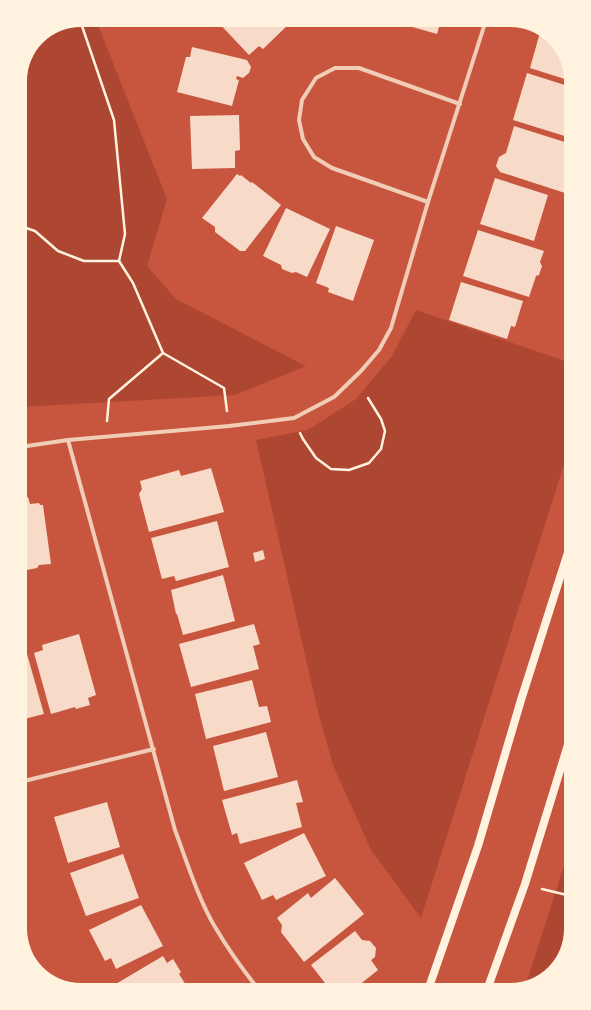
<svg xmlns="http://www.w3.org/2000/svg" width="591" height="1010" viewBox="0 0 591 1010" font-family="'Sofia Sans Condensed',sans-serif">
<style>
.green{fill:#ae4732}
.building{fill:#f7dbc8}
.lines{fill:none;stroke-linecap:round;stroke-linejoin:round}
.path{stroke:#fff3e0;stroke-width:2.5}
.minor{stroke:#f1ccb7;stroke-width:4}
.secondary{stroke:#fff3e0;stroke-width:8}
</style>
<rect width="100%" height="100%" fill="#c8553d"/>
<!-- green -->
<g class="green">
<path d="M81,20H96L167,199L147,266L176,299L306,366L235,395L20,407V77L38,38Z"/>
<path d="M416,310L571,363V442L421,918L371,850L333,765L318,712L256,440L308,430L356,399L392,356Z"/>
<path d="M571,844V930L561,963L537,984L525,987Z"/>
</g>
<!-- building -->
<g class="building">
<path d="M216,20H283L288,25L263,49L259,46L249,55Z"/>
<path d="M403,20H441L437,34L402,24Z"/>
<path d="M541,29L544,30L565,54L571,81L530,68Z"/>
<path d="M192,47L247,60L251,67L249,73L243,78L237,76L236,79L239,80L232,106L177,92L186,57H190Z"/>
<path d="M527,73L571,87V138L513,120Z"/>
<path d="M239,115L240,150L235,151V168L192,169L190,116Z"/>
<path d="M514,126L571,144V181L568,183L565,193L500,172L496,166L499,157L506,153Z"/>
<path d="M237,174L240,176L241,175L251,183L252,182L281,205L245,251H240L215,232V227L202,218Z"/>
<path d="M495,178L548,195L534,241L480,224Z"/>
<path d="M286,208L330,229L307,277L296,272L292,273L282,269L281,265L263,256Z"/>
<path d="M336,226L374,240L353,301L328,292L329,288L316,283Z"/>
<path d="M478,230L544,251L540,262L542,266L539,275L536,276L529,297L463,276Z"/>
<path d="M461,282L523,301L515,327L511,326L507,339L449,320Z"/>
<path d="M211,468L224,512L149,532L139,494L142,489L140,481L179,470L181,476Z"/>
<path d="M28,497L30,504L39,503L40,505H43L51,564L39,565L37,568L27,570L24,567L20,568V498Z"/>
<path d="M217,521L229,567L176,581L174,576L162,579L151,538Z"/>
<path d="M263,550L265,559L255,562L253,553Z"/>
<path d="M223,575L235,621L183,635L177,614H176L171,590Z"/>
<path d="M254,624L260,644L253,646L259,669L191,687L179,644Z"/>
<path d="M79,634L96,695L88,698L90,705L76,709L75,707L51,714L34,653L43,650L42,645Z"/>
<path d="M27,654L44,714L20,720V656Z"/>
<path d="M252,680L259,707L267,706L271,722L206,739L195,694Z"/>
<path d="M266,732L278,777L224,791L213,746Z"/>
<path d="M297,780L303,802L296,803L302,827L240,844L237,833L232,835L222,800Z"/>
<path d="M107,802L120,847L68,863L54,817Z"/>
<path d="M304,833L326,876L276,900L273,895L262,900L244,863Z"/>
<path d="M123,854L139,898L86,916L70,873Z"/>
<path d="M335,878L364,914L304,962L281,932L282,925L277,918L308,893L311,898Z"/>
<path d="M141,905L163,946L116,969L111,958L105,961L89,930Z"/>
<path d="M355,931L362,940L370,941L376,948L375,957L371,960L378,970L353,990L342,989L329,990L324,984L325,983L311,965Z"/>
<path d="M26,932L36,968L26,956L21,933Z"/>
<path d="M163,956L167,963L173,959L181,972L179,974L189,990H110L109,988Z"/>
</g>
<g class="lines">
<!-- path -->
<g class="path">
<path d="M80,20L114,120L125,234L119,261"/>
<path d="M20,226L35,231L58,251L84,261H119"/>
<path d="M119,261L133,283L163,353L224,388L227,411"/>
<path d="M107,421L109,399L163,353"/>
<path d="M300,433L303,439L316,458L331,469L349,470L369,463L381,449L385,431L381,419L368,398"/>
<path d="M542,889L571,896"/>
</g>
<!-- minor -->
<g class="minor">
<path d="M428,202L332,168L314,157L303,139L299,120L302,100L316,78L335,68H359L460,104"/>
<path d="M68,440L175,830C187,862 198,898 215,927C228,949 243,970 259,990"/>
<path d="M20,447L68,440L229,426L294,418L334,397L361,371L379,350L391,328L428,202L486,20"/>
<path d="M20,782L154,749"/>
</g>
<!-- secondary -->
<g class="secondary">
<path d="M428,990L478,846L521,700L571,543"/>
<path d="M487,990L525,884L571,735"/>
</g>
</g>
<!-- crop -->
<path d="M0 0H591V1010H0ZM81 27H510A54 54 0 0 1 564 81V929A54 54 0 0 1 510 983H81A54 54 0 0 1 27 929V81A54 54 0 0 1 81 27Z" fill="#fff3e0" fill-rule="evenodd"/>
</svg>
